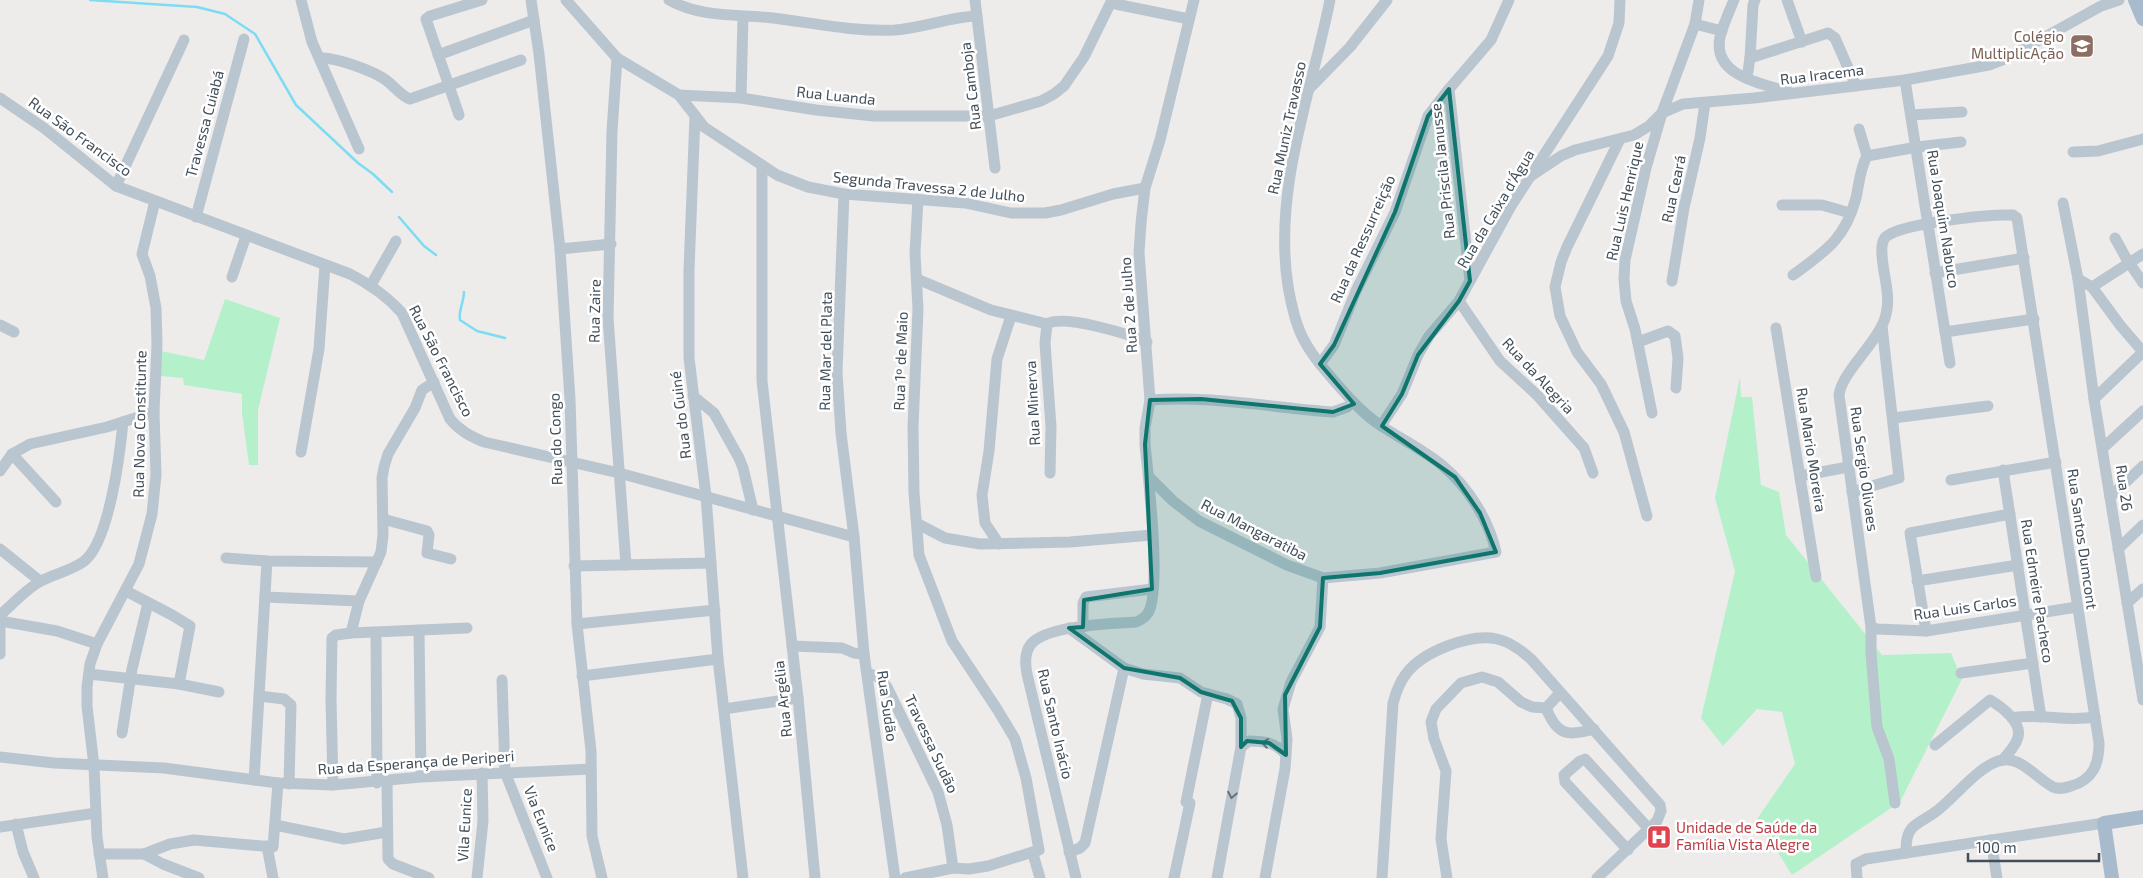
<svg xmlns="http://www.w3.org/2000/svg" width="2143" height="878" viewBox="0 0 2143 878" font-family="'Exo 2',sans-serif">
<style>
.green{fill:#b4f1cb}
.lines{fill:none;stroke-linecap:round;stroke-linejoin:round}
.stream{stroke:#7ddcf2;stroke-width:2.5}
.minor{stroke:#bac6cf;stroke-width:11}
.major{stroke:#a8bbcd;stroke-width:14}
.oneway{stroke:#66737d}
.marked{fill:#0f766e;fill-opacity:0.2;stroke:#0f766e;stroke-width:4;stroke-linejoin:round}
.labels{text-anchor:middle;stroke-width:5;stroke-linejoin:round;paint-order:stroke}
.education-label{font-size:15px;fill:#785e54;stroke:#fff;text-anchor:end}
.street-label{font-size:15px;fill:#424f5a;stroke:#fff}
.health-label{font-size:15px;fill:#be3a42;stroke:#fff;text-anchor:start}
</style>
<rect width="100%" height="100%" fill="#eeebeb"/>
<!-- green -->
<g class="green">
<path d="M225,299L280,318L258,410V465H249L242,413V394L184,385L183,378L160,376L161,351L204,360Z"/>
<path d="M1740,377L1741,397H1752L1761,485L1779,492L1786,535L1882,655L1951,653L1962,679L1900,802L1792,875L1757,819L1795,764L1782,712L1757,709L1723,746L1701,718L1735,571L1715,498Z"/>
</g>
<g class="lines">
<!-- stream -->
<g class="stream">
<path d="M90,0L197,7L225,14L255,34L296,105L358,163L373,174L392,192"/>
<path d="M399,217L424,246L436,255"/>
<path d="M464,292C464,301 458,312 460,320L477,331L505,338"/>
</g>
<!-- minor -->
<g class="minor">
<path d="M301,0L312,42L359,149"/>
<path d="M531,0L539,54L560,249L570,399L577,624L591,751L592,836L602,878"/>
<path d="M566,0L617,58L679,95L704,127L777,175L808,187L844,194L965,203L1011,213H1045L1061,210L1113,194L1145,188"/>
<path d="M669,0C701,18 738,14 773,18C813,23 854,32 895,30C923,28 949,17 977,16"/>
<path d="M975,0L995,168"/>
<path d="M1734,0C1729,12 1723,25 1720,37C1712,76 1761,83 1789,92"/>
<path d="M1787,0L1802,42"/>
<path d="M1111,3L1189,19"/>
<path d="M1695,24L1722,31"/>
<path d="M438,55L534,20"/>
<path d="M320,58C336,57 373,71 386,80C394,86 401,96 410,99L521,60"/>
<path d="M617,58L612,131L608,318L626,565"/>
<path d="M1750,58L1828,33L1835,38L1856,86"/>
<path d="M1747,78L1750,58L1753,5L1755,0"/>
<path d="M1905,80L1950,363"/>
<path d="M1309,89L1350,47L1387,0"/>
<path d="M1449,89L1470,281"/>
<path d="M679,95L741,98L816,110L874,116H989L1041,101L1054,94L1064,86L1084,57L1112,0"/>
<path d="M0,98L44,128L116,186L350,274C371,285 387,296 402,313L450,419C460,431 470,436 484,442L619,473L854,537"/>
<path d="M741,98L743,17"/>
<path d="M459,115L426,19L430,16L482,0"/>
<path d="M1911,115L1962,112"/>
<path d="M695,116L689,270V358L706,496L718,659L743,878"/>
<path d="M1859,129L1867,156"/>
<path d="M1620,139L1567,247L1561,262L1555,287L1560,316L1577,352L1601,384L1624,432L1647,516"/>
<path d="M2073,152L2098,151L2143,139"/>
<path d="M762,165V381L798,698L815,878"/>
<path d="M1531,176L1561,156L1575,150L1634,135L1649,126L1662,113L1683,104L1754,98L1905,80L1989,65L2007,58L2101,6L2119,0"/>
<path d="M116,186L184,40"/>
<path d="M844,194L837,372L841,433L854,537L864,654L895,878"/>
<path d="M2063,203L2078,279L2094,399L2143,700"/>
<path d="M1782,205H1822L1850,213"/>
<path d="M196,217L244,39"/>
<path d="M2115,238L2126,258L2143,283"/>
<path d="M560,249L611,244"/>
<path d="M1935,273L2024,258"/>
<path d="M1793,275C1826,251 1845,239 1856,198C1859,185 1860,168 1867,156L1917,147L1961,142"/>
<path d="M232,277L246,236"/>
<path d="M917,279L991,310L1047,324"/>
<path d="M2078,279L2092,287L2120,325L2143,352"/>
<path d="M1672,281L1684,208L1700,138L1705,103"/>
<path d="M371,285L396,241"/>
<path d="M2092,287L2143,254"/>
<path d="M1459,301L1500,361L1537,395L1584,448L1593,473"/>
<path d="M0,325L14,332"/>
<path d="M1776,328L1816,577"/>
<path d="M1945,332L2034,319"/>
<path d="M1638,342L1668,331L1675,336L1678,358L1676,388"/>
<path d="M1320,364L1334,345L1356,291L1395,212L1428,116L1449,89L1491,40L1509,0"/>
<path d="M693,396L714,413L739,458L743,468L753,510"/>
<path d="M2094,399L2143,352"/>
<path d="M1150,400C1208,395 1274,408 1333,412L1347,407L1353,402"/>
<path d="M1652,413L1635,329L1626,301L1624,279L1625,260L1646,168L1662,113L1695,24L1699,0"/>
<path d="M1893,418L1988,406"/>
<path d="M1381,426L1402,394L1418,355L1429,336L1459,301L1511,206L1608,56L1619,23L1620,0"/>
<path d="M2103,448L2143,411"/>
<path d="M301,452L319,349L325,265"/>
<path d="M12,454L56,502"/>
<path d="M2003,470L2041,717"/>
<path d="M0,471L12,454L30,444L107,427L154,412"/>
<path d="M1050,473L1051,427L1045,343L1047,324C1064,314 1128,334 1147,342"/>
<path d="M1800,476L1848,467"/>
<path d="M1149,477L1173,501L1199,521L1287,565L1323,578L1380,573L1496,552C1489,520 1468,487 1443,466C1425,451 1403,440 1383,427C1364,415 1350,399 1336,383C1323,368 1309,352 1301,334C1294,319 1291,303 1288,286C1273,189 1311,95 1330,0"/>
<path d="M1951,480L2056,462"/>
<path d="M1852,492L1899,478L1882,326"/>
<path d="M2110,497L2143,466"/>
<path d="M383,519L427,531L429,535L427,553L451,559"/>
<path d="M918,524L945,538L980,544L1070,542L1152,535"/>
<path d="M999,544L985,523L982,495L989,451L997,359L1011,316"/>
<path d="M0,549L40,581"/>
<path d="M2118,549L2143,525"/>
<path d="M226,558L267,561L377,562"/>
<path d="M574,566L711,563"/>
<path d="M1917,581L2018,565"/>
<path d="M126,591L172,615L190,626L179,684"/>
<path d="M265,597L359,601"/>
<path d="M2127,603L2143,589"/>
<path d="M0,615C13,604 26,589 41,581C54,574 70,571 83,562C109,544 120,454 123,422"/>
<path d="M0,620V654"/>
<path d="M0,621L57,631L97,644"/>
<path d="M577,624L715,610"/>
<path d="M1083,627V603L1086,597L1152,589"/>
<path d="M1069,628L1124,668L1143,674L1180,678L1201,692L1227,699L1237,704L1241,718V747L1217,878"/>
<path d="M1871,628V653L1877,727L1889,759L1895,803"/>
<path d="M419,630L421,777"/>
<path d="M1926,631L1910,533L2010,514"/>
<path d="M351,633L359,601L381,552L383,535L382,478L384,467L388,454L415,408L422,390L434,382"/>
<path d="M376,633L377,783"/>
<path d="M792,646L842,648L854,653L864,654"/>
<path d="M868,673L878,677L887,687L938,792L947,825L953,868"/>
<path d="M1961,673L2033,663"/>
<path d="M89,674L179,684L219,692"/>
<path d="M582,676L718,659"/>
<path d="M502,680L505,772L547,878"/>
<path d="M259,696L284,699L291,705L289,784"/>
<path d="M1546,708C1557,735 1567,737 1594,729"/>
<path d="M724,709L798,698"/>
<path d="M2012,718C2041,713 2065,722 2095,717"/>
<path d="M122,733L132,669L148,603"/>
<path d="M1935,745L1990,700C2002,707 2022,722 2018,737C2016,746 2008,753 2003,760"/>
<path d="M1241,747L1249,741C1264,741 1277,743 1286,755"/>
<path d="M0,757L54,763L164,768L278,783L333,785L421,777L591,769"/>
<path d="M254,780L267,561"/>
<path d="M387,781L388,859L393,864L429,878"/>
<path d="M333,785L331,699L332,638L336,635L351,633L467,628"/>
<path d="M1186,802L1208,694"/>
<path d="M16,824L23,852L34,878"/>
<path d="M275,825L344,839L387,832"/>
<path d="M0,827L96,813"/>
<path d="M1991,840L1997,878"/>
<path d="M267,846L273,878"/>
<path d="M1628,850L1565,782L1564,775L1580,761L1585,759L1649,829"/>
<path d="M1069,852L1080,848L1085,843L1124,668"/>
<path d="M1906,853C1906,845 1906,835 1912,828C1918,822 1927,818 1934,813C1953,800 1980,763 2003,760C2023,758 2037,779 2053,787C2059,790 2065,788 2071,786C2093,780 2099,764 2099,743L2017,218L2013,215C1989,214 1905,223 1887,236C1883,238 1883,242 1882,246C1880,271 1894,295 1884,321C1875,345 1842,372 1839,395L1871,627L1877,629L1926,631L2077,607"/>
<path d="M99,854H144"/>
<path d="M1033,854L1040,878"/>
<path d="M103,878L97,837L94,766L87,706V687L90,664L97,644L139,564L152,514L156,475L154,412L157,344L156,308L150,276L142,254L155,201"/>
<path d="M199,878L163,864L144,854L170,844L194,840L273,847L278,783"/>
<path d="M477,878L483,821L482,773"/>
<path d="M905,878L953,868L969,869L988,866L1039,850L1026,778L1015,739L997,709L952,641L919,555L914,493L913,427L918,309L915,253L918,199"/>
<path d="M1076,878L1027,674C1025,664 1024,653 1031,644C1048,625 1111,624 1136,622C1141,620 1145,618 1148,613C1162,591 1148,475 1145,444V428L1150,400L1139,253L1141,223L1145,188L1160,140L1194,0"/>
<path d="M1174,878L1190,803"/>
<path d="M1265,878L1285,769L1287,739L1283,709L1291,682L1320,627L1323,578"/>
<path d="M1382,878L1393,703C1396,692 1399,683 1406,674C1422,652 1470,633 1497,639C1510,642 1521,650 1531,659L1660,805L1661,811L1657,821L1597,878"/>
<path d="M1447,878L1441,839L1446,771L1434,739L1431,722L1436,709L1461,683L1482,677L1498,682L1521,702L1532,707L1546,708L1560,693"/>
<path d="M1857,878L1856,864L1866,859L2104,823"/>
</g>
<!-- major -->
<g class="major">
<path d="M2135,0L2143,19"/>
<path d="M2112,878L2104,823L2143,817"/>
</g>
</g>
<!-- one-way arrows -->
<defs><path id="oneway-chevron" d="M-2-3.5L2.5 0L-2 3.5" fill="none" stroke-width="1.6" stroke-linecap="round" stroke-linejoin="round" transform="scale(1.25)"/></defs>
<g class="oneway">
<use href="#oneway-chevron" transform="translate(1265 743) rotate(-171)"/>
<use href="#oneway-chevron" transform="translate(1232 795) rotate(101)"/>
</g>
<!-- marked area -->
<path class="marked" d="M1449,89L1470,281L1459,301L1418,355L1402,394L1382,426L1455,477L1480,513L1496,552L1380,573L1323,578L1320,627L1285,695L1286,755L1269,743L1247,741L1241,747V718L1232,701L1201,692L1180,678L1124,668L1069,628L1083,627L1084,600L1152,589L1145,444L1150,400L1201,399L1333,412L1354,404L1320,364L1334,345L1395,212L1428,116Z"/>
<!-- icons -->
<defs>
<symbol id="school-square" viewBox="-11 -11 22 22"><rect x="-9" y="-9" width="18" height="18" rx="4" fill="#8d6e63" stroke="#fff"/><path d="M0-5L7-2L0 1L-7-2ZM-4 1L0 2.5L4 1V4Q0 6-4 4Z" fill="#fff"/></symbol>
<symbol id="hospital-square" viewBox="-11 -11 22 22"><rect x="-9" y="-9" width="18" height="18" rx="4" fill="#e0444e" stroke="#fff"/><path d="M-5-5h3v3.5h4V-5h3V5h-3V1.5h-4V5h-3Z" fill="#fff"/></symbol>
</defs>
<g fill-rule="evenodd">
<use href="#school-square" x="2068" y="32" width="28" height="28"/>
<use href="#hospital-square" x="1645" y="823" width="28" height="28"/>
</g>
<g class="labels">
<!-- education labels -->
<g class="education-label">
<text x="2064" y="42">Colégio<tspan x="2064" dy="17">MultiplicAção</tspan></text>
</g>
<!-- street labels -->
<g class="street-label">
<text transform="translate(1822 75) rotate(-7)" y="5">Rua Iracema</text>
<text transform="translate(971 86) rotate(-97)" y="5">Rua Camboja</text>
<text transform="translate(836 96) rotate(6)" y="5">Rua Luanda</text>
<text transform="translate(205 124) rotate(-75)" y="5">Travessa Cuiabá</text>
<text transform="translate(1287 128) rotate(-78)" y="5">Rua Muniz Travasso</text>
<text transform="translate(80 137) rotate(36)" y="5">Rua São Francisco</text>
<text transform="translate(1443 171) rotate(-96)" y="5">Rua Priscila Janusse</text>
<text transform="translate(929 187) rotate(6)" y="5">Segunda Travessa 2 de Julho</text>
<text transform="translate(1674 189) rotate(-78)" y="5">Rua Ceará</text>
<text transform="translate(1625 201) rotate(-77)" y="5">Rua Luis Henrique</text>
<text transform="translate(1496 209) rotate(-59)" y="5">Rua da Caixa d'Água</text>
<text transform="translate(1943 219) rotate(81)" y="5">Rua Joaquim Nabuco</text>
<text transform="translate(1363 239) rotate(-66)" y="5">Rua da Ressurreição</text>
<text transform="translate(1129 305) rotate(-94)" y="5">Rua 2 de Julho</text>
<text transform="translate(595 311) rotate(-89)" y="5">Rua Zaire</text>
<text transform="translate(826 351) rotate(-89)" y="5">Rua Mar del Plata</text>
<text transform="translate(441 361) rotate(63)" y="5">Rua São Francisco</text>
<text transform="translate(901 361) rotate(-88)" y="5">Rua 1º de Maio</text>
<text transform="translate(1538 376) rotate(47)" y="5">Rua da Alegria</text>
<text transform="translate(1033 403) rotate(-93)" y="5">Rua Minerva</text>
<text transform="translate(681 415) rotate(-97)" y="5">Rua do Guiné</text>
<text transform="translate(140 424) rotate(-89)" y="5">Rua Nova Constitunte</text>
<text transform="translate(556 439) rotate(-92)" y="5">Rua do Congo</text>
<text transform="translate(1811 450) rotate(81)" y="5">Rua Mario Moreira</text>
<text transform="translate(1864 469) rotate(82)" y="5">Rua Sergio Olivaes</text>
<text transform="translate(2124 488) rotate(82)" y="5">Rua 26</text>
<text transform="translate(1254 530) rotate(27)" y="5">Rua Mangaratiba</text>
<text transform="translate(2082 539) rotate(82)" y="5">Rua Santos Dumcont</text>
<text transform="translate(2037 591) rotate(81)" y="5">Rua Edmeire Pacheco</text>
<text transform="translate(1965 608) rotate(-8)" y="5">Rua Luis Carlos</text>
<text transform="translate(783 699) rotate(-96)" y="5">Rua Argélia</text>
<text transform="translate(887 706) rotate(82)" y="5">Rua Sudão</text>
<text transform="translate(1055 724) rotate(77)" y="5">Rua Santo Inácio</text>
<text transform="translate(931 744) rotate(65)" y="5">Travessa Sudão</text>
<text transform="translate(416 763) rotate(-4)" y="5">Rua da Esperança de Periperi</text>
<text transform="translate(541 819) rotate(68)" y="5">Via Eunice</text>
<text transform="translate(465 825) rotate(-87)" y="5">Vila Eunice</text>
</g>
<!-- health labels -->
<g class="health-label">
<text x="1676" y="833">Unidade de Saúde da<tspan x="1676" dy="17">Família Vista Alegre</tspan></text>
</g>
</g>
<!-- scale -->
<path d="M1968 853v8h131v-8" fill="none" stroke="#424f5a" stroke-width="2.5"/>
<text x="1976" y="853" font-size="15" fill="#424f5a" stroke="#ffffff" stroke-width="4" paint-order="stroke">100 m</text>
</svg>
